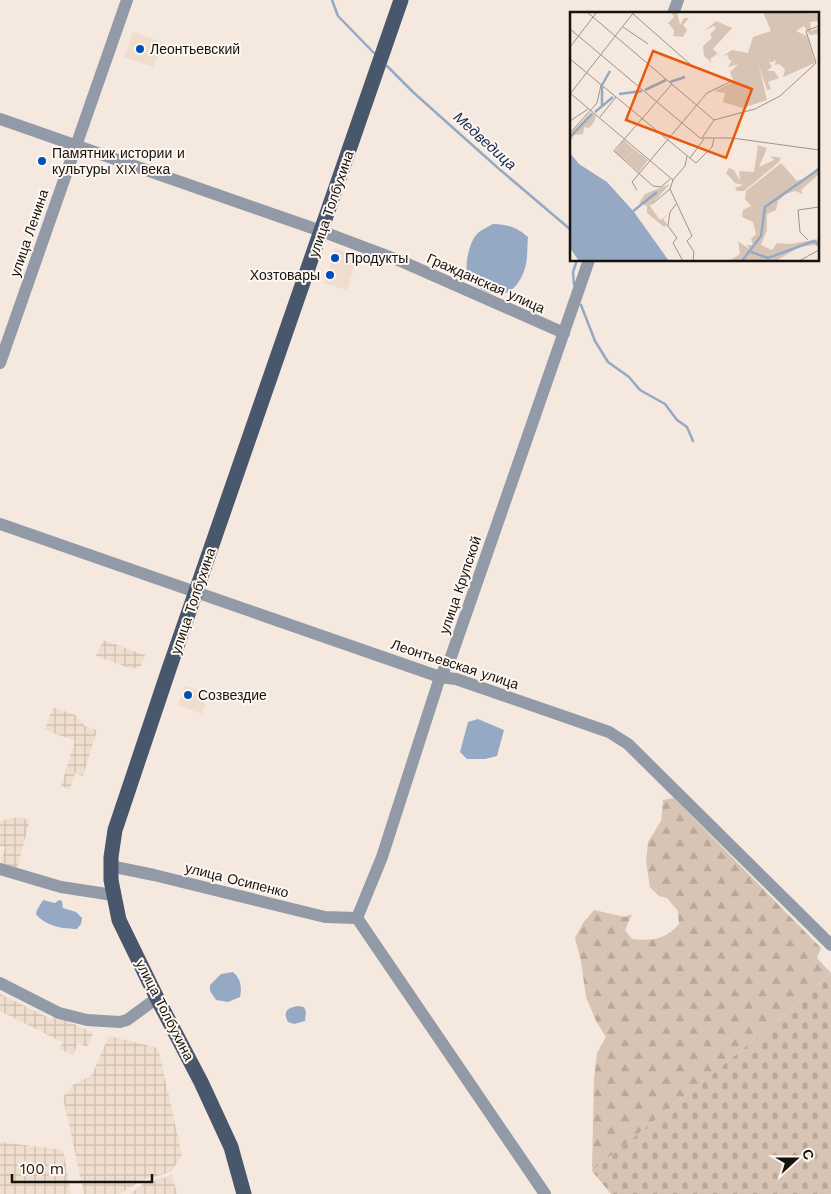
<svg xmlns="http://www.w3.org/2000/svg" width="831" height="1194" viewBox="0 0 831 1194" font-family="'Work Sans',sans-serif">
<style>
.built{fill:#efddce}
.industrial{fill:url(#industrial-grid)}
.forest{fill:url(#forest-firs)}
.cemetery{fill:url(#cemetery-stones)}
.water{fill:#95a8c4}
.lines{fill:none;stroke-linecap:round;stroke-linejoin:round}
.stream{stroke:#95a8c4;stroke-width:2.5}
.minor{stroke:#929aa7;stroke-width:12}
.major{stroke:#49576d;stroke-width:15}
.poi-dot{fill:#004fb9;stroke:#fef7f1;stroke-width:2}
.labels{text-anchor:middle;stroke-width:4;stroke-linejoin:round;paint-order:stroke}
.poi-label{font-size:14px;fill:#16130f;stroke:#fef7f1;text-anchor:start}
.street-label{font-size:14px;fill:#16130f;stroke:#fef7f1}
.water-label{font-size:15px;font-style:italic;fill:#122b51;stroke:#fef7f1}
.inset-river{fill:none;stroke:#95a8c4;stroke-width:2.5}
.inset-road{fill:none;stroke:#9c938c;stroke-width:1}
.view{fill:#e8590c;fill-opacity:0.15;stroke:#e8590c;stroke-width:2.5}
.inset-edge{fill:none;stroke:#16130f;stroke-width:2.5}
</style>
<defs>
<pattern id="industrial-grid" width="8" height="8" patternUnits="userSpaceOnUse" patternTransform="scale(1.25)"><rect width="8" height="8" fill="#efddce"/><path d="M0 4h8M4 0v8" fill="none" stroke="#ccbdb0"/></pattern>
<pattern id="forest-firs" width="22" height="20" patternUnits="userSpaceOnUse" patternTransform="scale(1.25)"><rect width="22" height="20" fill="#d7c4b4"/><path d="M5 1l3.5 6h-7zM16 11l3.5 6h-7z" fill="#b8a89a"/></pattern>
<pattern id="cemetery-stones" width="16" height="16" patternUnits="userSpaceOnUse" patternTransform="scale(1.25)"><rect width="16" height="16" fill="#d7c4b4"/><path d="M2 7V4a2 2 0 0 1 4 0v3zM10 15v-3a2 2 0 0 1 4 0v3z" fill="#b8a89a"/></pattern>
</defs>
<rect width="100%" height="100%" fill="#f5e9df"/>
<!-- built -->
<g class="built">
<path d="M133,32L162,42L153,67L124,57Z"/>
<path d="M335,248L357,256L347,290L324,283Z"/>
<path d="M185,686L208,693L202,714L178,705Z"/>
</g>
<!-- industrial -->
<g class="industrial">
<path d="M103,640L145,655L141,666L132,669L96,656Z"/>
<path d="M53,707L75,715L85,726L97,730L83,776L75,773L70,789L61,786L75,741L45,730Z"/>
<path d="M18,817L30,820L17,869L0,865L5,847L0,846V821Z"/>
<path d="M0,994L51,1019L54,1015L93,1033L87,1047L78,1043L73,1055L60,1049L62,1042L0,1011Z"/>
<path d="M109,1036L158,1048L182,1155L171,1172L142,1180L120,1194H84L63,1097L73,1085L92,1075Z"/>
<path d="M0,1142L63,1150L71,1194H0Z"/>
<path d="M172,1175L177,1194H130L143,1184Z"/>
</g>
<!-- forest -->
<path class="forest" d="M674,798L821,948L817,958L831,973L780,1019L592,1171L594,1079L597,1053L606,1037L596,1021L586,997L581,961L575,938L583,923L594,910L625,917L632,914L625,930L632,939C652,941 665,940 679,924L678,911L667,898L659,896L650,887L646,862L648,842L661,821L663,800Z"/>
<!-- cemetery -->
<path class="cemetery" d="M831,973V1194H611L592,1171L780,1019Z"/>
<!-- water -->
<g class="water">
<path d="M493,224C509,225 515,226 528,237C527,247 528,259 525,268C518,291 503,301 481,289C477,286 471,284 469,279C463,268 469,240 479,232C483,229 488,227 493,224Z"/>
<path d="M478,719L504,730L497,756L485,759H467L460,752L468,722Z"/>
<path d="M43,900L55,903L59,900L62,901L63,908L76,912L82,918L81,924L77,929C63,929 45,926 36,914L37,910Z"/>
<path d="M233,972C241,979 242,988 240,997L228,1002L216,1000L210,991V985L221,974Z"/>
<path d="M298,1006L304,1007L306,1012L305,1021L294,1024L288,1022C283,1012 286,1008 298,1006Z"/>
</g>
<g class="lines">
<!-- stream -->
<g class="stream">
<path d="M332,0L338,16L374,53"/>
<path d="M387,66L414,93L498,168L571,230"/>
<path d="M574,285L573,272L577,260"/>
<path d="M581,305L595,341L608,362L629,377L640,390L665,404L677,420L687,427L693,441"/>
</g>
<!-- minor -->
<g class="minor">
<path d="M673,14L678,0"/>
<path d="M0,119L321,231L403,262L564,333"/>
<path d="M0,363L127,0"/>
<path d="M0,524L440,677L456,679L609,732L628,744L831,945"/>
<path d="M110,866L154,875L325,917L357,918"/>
<path d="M0,869L61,887L113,895"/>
<path d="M357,918L382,857L440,677L451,657L589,260"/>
<path d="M357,918L545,1194"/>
<path d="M0,983L59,1013L87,1020L120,1022L127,1020L157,998"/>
</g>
<!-- major -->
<path class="major" d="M244,1194L231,1147L201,1082L157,998L119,920L111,880V857L115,830L169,669L401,0"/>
</g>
<!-- markers -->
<g class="poi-dot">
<circle cx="140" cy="49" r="5"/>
<circle cx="42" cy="161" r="5"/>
<circle cx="335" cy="258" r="5"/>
<circle cx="330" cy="275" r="5"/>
<circle cx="188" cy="695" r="5"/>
</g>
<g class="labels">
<!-- poi labels -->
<g class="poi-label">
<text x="150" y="54">Леонтьевский</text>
<text x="52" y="158">Памятник истории и<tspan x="52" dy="16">культуры XIX века</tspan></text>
<text x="345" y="263">Продукты</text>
<text x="320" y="280" text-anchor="end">Хозтовары</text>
<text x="198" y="700">Созвездие</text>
</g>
<!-- street labels -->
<g class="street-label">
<text transform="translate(331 204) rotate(-71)" y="5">улица Толбухина</text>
<text transform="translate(29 233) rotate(-71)" y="5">улица Ленина</text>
<text transform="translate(486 283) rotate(24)" y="5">Гражданская улица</text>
<text transform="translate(460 585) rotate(-71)" y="5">улица Крупской</text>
<text transform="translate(193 601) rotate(-71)" y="5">улица Толбухина</text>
<text transform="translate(455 664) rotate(18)" y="5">Леонтьевская улица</text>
<text transform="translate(237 880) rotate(14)" y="5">улица Осипенко</text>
<text transform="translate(165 1010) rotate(63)" y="5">улица Толбухина</text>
</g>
<!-- water labels -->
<g class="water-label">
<text transform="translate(485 141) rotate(42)" y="5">Медведица</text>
</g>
</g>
<!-- overview -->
<g transform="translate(570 12)">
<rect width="249" height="249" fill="#f5e9df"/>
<path d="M65,138L78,148L69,160L54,147Z" fill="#d7c4b4"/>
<path d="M101,0H107L110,13L114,6H119L113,13L117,18L113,25L103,24L104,18L98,11L104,5ZM193,0L249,2V9L240,10L241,19L249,16L248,22L240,23L234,14L226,19L237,24L245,51L213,65L215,57L209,52L204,53L206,50L204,47V50H199L202,55L197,59H204L209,66L198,70L201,77L197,78L188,51L160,60L168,52L158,55L162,48H159L158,43L153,44L162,38L178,41L183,25L201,19ZM146,9L162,16L143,37L151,45L147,42L140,47L142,51L134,44L133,34L142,26L140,22L146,16L143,14L134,19ZM164,70L173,96L153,90L155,81L144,79ZM21,100L26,104L24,110L19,116L14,115L13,122L4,123L0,130V122ZM188,133L197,136L189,155L204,148L200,144L211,146L209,150L174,179H167L165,176L173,173L165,171L156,161L159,156L164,158L170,169L169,159L184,160ZM211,151L227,169L238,165L249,154V162L231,178L233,182L225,179L216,182L208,189L206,198L197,202V218L191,233L202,238L207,231L220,232L249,227V235L244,233L229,235L206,249H159L170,242L168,229L179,237L177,233H183L181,227L186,222L183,210L172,205L173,198L181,194L175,187L176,179ZM100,172L80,194L90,208L99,202L93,207L98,213L94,215L77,201V194L69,191L75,182Z" fill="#d7c4b4"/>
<path d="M188,50L197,88L173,96L160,60Z" fill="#d7c4b4"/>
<path d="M54,128L65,138L54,147L45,140Z" fill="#d7c4b4"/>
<path d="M0,141L9,152L37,170L64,200L99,249H9L0,236Z" fill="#95a8c4"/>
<path class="inset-river" d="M100,70L115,65M32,73L40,59M32,74V93M75,78L96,68M49,82L72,79M25,100L43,85M0,125L22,102M62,200L87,180M181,240L198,246L244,229L249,233M172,249L191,224L195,195L249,157"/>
<path class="inset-road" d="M17,0L144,108M63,2L120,52M53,15L78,32M0,17L130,126H162L249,138M0,35L27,0M0,47L126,151L142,135L144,127M0,81L103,168M0,82L64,0M30,105L46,85M144,108L185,97L210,84L246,51L236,19L249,14M0,109L18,97M0,121L27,91L31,73M132,126L144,108M120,146L134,127M100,167L91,175L83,174L44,139L102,72M100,177L122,224L117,229L124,240L123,249M100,177L103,168L115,154L117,144M67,178L62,170L137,81L162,69M82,192L100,177M106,192L100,200L98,214L107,226L103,231L113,249M238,228L230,220L228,198L249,195M229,249L249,238"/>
<path class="view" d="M83,39L182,77L156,146L56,108Z"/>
<rect width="249" height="249" class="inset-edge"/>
</g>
<!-- north arrow -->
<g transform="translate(796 1159) rotate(69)" stroke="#fef7f1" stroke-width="4" paint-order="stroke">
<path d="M0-4L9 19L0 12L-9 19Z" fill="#16130f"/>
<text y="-8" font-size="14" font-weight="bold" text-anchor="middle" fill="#16130f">С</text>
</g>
<!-- scale -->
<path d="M12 1174v8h140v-8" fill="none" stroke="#16130f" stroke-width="2.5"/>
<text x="20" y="1174" font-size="15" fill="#16130f" stroke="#fef7f1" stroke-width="4" paint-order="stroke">100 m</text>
</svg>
